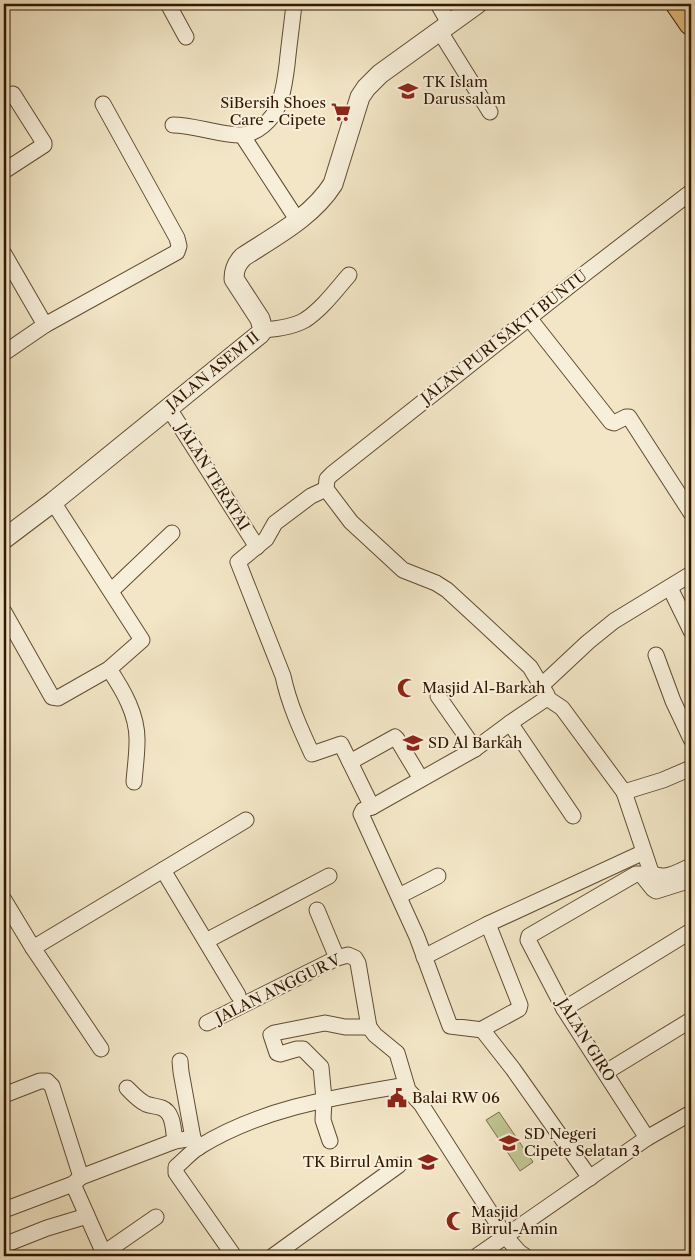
<svg xmlns="http://www.w3.org/2000/svg" width="695" height="1260" viewBox="0 0 695 1260" font-family="'Libre Caslon Text',serif">
<style>
.green{fill:#bfc492;stroke:#786e4a}
.lines{fill:none;stroke-linecap:round;stroke-linejoin:round}
.minor-casing{stroke:#614b32;stroke-width:17}
.tertiary-casing{stroke:#614b32;stroke-width:21}
.primary-casing{stroke:#311701;stroke-width:26}
.minor{stroke:#f7efda;stroke-width:15}
.tertiary{stroke:#f7efda;stroke-width:19}
.primary{stroke:#e9c383;stroke-width:24}
.labels{text-anchor:middle;stroke-width:4;stroke-linejoin:round;paint-order:stroke}
.poi-label{font-size:15px;fill:#311701;stroke:#f7efda;text-anchor:start}
.street-label{font-size:15px;fill:#311701;stroke:#f7efda}
</style>
<rect width="100%" height="100%" fill="#f2e6c6"/>
<filter id="stains"><feTurbulence type="fractalNoise" baseFrequency=".004" numOctaves="4"/><feColorMatrix values="0 0 0 0 .2 0 0 0 0 .09 0 0 0 0 .02 0 0 0 .5 -.17"/></filter>
<radialGradient id="worn" r=".72"><stop offset=".6" stop-color="#630" stop-opacity="0"/><stop offset="1" stop-color="#630" stop-opacity=".3"/></radialGradient>
<!-- green -->
<path class="green" d="M499,1112L533,1162L520,1171L486,1120Z"/>
<g class="lines">
<defs>
<g id="minor">
<path d="M168,4L186,37"/>
<path d="M438,4L449,23"/>
<path d="M439,30L490,112"/>
<path d="M173,125C195,125 218,135 241,135C256,135 273,119 278,106C284,93 285,78 287,65C289,44 292,24 294,4"/>
<path d="M242,135L298,221"/>
<path d="M4,171L44,145V143L13,94"/>
<path d="M4,254L45,325"/>
<path d="M529,318L611,422L614,423L626,417H629L691,513"/>
<path d="M263,330C277,329 293,327 305,320C322,309 336,290 349,275"/>
<path d="M4,353L45,325L177,252L179,246L177,238L103,104"/>
<path d="M168,407L257,547"/>
<path d="M326,489L351,522L403,570L436,583L447,590L484,624L530,667L547,695V698L510,723L475,749L372,807L363,810L361,814L417,937L450,1026L483,1030"/>
<path d="M326,489L327,479L332,474L587,272L691,192"/>
<path d="M326,489L311,496L275,523L266,539L238,562L283,676C289,704 300,728 312,754L341,744L372,807"/>
<path d="M670,588L691,631"/>
<path d="M111,591L172,533"/>
<path d="M4,612L52,697L58,698L109,669L142,640L53,502"/>
<path d="M656,655L673,701L691,739"/>
<path d="M109,669C123,690 138,715 137,742C137,755 135,768 134,782"/>
<path d="M542,685L588,642L614,621L691,574"/>
<path d="M438,696L475,749"/>
<path d="M547,698L562,708L624,792"/>
<path d="M510,723L573,816"/>
<path d="M350,762L395,737L397,739L421,779"/>
<path d="M691,768L663,780L624,792L651,872C663,882 679,871 691,866"/>
<path d="M163,870L238,995"/>
<path d="M399,896L438,876"/>
<path d="M4,900L33,948L101,1049"/>
<path d="M317,910L337,958"/>
<path d="M206,941L329,876"/>
<path d="M33,948L246,820"/>
<path d="M424,957L488,924"/>
<path d="M564,1009L691,931"/>
<path d="M207,1023L337,958L348,955L355,958L358,963L369,1027L375,1035L397,1053L408,1090L421,1104L506,1237L519,1252L525,1256"/>
<path d="M180,1061L181,1072L193,1138"/>
<path d="M606,1072L691,1020"/>
<path d="M127,1088C133,1094 138,1100 146,1104C151,1106 157,1106 162,1108C174,1113 173,1130 175,1141"/>
<path d="M4,1095L40,1081H47L52,1086L81,1177"/>
<path d="M647,1138L564,1009L528,940L529,936L636,874H641L653,889L656,891L691,880"/>
<path d="M330,1141L323,1120L324,1099L321,1067L303,1049H297L280,1054L277,1053L271,1035L274,1033L325,1023L345,1027H369"/>
<path d="M590,1178L513,1069L484,1032V1028L519,1009L520,1005L488,924L644,852"/>
<path d="M73,1184L105,1256"/>
<path d="M4,1210L73,1184L81,1177L175,1141L193,1138L198,1148"/>
<path d="M4,1245L47,1228L87,1216"/>
<path d="M104,1253L156,1217"/>
<path d="M234,1256L176,1173V1167C184,1160 191,1152 199,1147C262,1108 335,1097 406,1085"/>
<path d="M273,1256L399,1165"/>
<path d="M477,1256L647,1138L691,1113"/>
</g>
<path id="tertiary" d="M4,539L53,502L260,334L263,330L260,319L234,279C234,270 236,264 243,257C275,236 312,217 333,184L360,97L366,88L380,74L477,4"/>
<path id="primary" d="M678,4L691,23"/>
</defs>
<!-- minor casing -->
<use href="#minor" class="minor-casing"/>
<!-- tertiary casing -->
<use href="#tertiary" class="tertiary-casing"/>
<!-- primary casing -->
<use href="#primary" class="primary-casing"/>
<!-- minor -->
<use href="#minor" class="minor"/>
<!-- tertiary -->
<use href="#tertiary" class="tertiary"/>
<!-- primary -->
<use href="#primary" class="primary"/>
</g>
<!-- icons -->
<defs>
<symbol id="school-bare" viewBox="-9 -9 18 18"><path d="M0-5L7-2L0 1L-7-2ZM-4 1L0 2.5L4 1V4Q0 6-4 4Z" fill="#8f2418" stroke="#f7efda" stroke-width="2.5" paint-order="stroke"/></symbol>
<symbol id="supermarket-bare" viewBox="-9 -9 18 18"><path d="M-6-5.5h2.5l.6 2H6L4.5 2H-2.5L-4.4-4H-6ZM-1.5 3.2a1.3 1.3 0 1 0 .1 0ZM3 3.2a1.3 1.3 0 1 0 .1 0Z" fill="#8f2418" stroke="#f7efda" stroke-width="2.5" paint-order="stroke"/></symbol>
<symbol id="mosque-bare" viewBox="-9 -9 18 18"><path d="M3.5-4.9A6 6 0 1 0 3.5 4.9A5 5 0 1 1 3.5-4.9Z" fill="#8f2418" stroke="#f7efda" stroke-width="2.5" paint-order="stroke"/></symbol>
<symbol id="civic-bare" viewBox="-9 -9 18 18"><path d="M-.6-6.5H3V-4.5H.6V-3L4-1V1h2V6H-6V1h2V-1L-.6-3ZM-1.2 2.5V6h2.4V2.5Z" fill="#8f2418" stroke="#f7efda" stroke-width="2.5" paint-order="stroke"/></symbol>
</defs>
<g fill-rule="evenodd">
<use href="#school-bare" x="394" y="77" width="28" height="28"/>
<use href="#supermarket-bare" x="327" y="98" width="28" height="28"/>
<use href="#mosque-bare" x="393" y="674" width="28" height="28"/>
<use href="#school-bare" x="399" y="729" width="28" height="28"/>
<use href="#civic-bare" x="383" y="1084" width="28" height="28"/>
<use href="#school-bare" x="495" y="1129" width="28" height="28"/>
<use href="#school-bare" x="414" y="1148" width="28" height="28"/>
<use href="#mosque-bare" x="442" y="1207" width="28" height="28"/>
</g>
<g class="labels">
<!-- poi labels -->
<g class="poi-label">
<text x="423" y="87">TK Islam<tspan x="423" dy="17">Darussalam</tspan></text>
<text x="326" y="108" text-anchor="end">SiBersih Shoes<tspan x="326" dy="17">Care - Cipete</tspan></text>
<text x="422" y="693">Masjid Al-Barkah</text>
<text x="428" y="748">SD Al Barkah</text>
<text x="412" y="1103">Balai RW 06</text>
<text x="524" y="1139">SD Negeri<tspan x="524" dy="17">Cipete Selatan 3</tspan></text>
<text x="413" y="1167" text-anchor="end">TK Birrul Amin</text>
<text x="471" y="1217">Masjid<tspan x="471" dy="17">Birrul-Amin</tspan></text>
</g>
<!-- street labels -->
<g class="street-label">
<text transform="translate(504 337) rotate(-38)" y="5">JALAN PURI SAKTI BUNTU</text>
<text transform="translate(213 371) rotate(-39)" y="5">JALAN ASEM II</text>
<text transform="translate(213 477) rotate(58)" y="5">JALAN TERATAI</text>
<text transform="translate(278 989) rotate(-26)" y="5">JALAN ANGGUR V</text>
<text transform="translate(586 1040) rotate(58)" y="5">JALAN GIRO</text>
</g>
</g>
<!-- margin -->
<rect width="695" height="1260" fill="none" stroke="#f2e6c6" stroke-width="20"/>
<rect x="5" y="5" width="685" height="1250" fill="none" stroke="#311701" stroke-width="2.5"/>
<rect x="10" y="10" width="675" height="1240" fill="none" stroke="#311701"/>
<rect width="100%" height="100%" filter="url(#stains)"/>
<rect width="100%" height="100%" fill="url(#worn)"/>
</svg>
